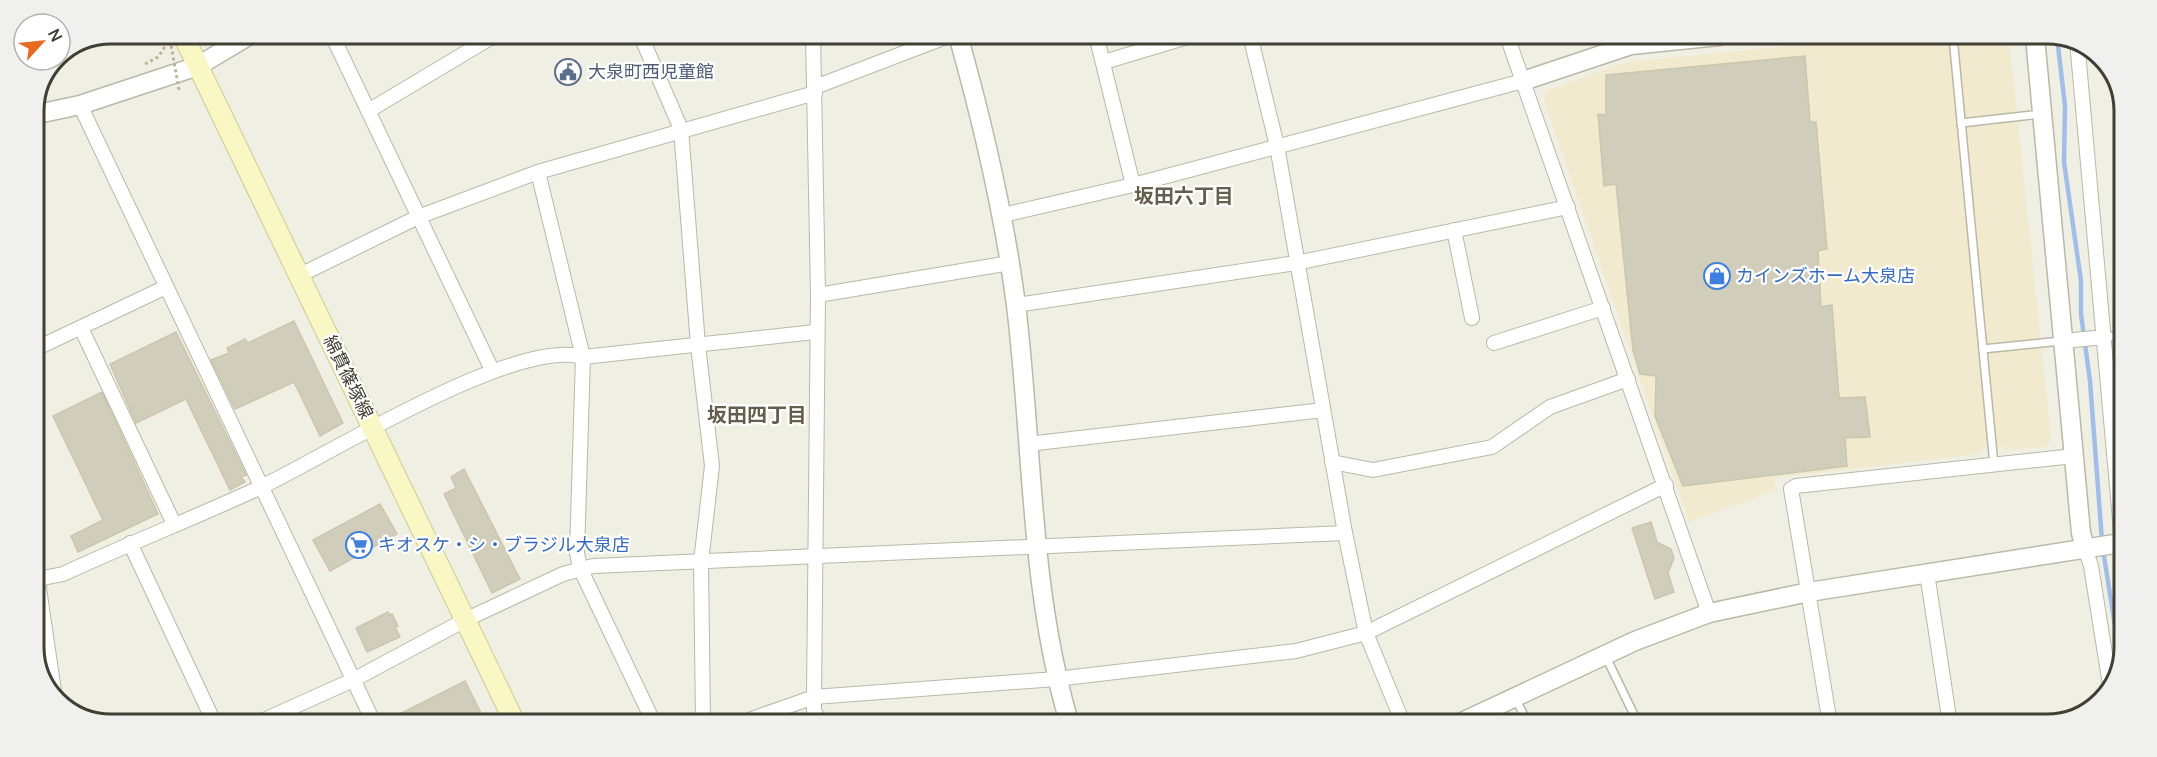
<svg xmlns="http://www.w3.org/2000/svg" width="2157" height="757" viewBox="0 0 2157 757" font-family="Manrope,'Noto Sans JP',sans-serif">
<style>
.commercial{fill:#f1eacf}
.lines{fill:none;stroke-linecap:round;stroke-linejoin:round}
.stream{stroke:#a3bde9;stroke-width:4.5}
.building{fill:#d0cdba;stroke:#cbc6ae;stroke-width:1.5}
.service-casing{stroke:#bab8a7;stroke-width:10}
.minor-casing{stroke:#bab8a7;stroke-width:16}
.tertiary-casing{stroke:#bab8a7;stroke-width:21}
.secondary-casing{stroke:#ccca96;stroke-width:22}
.path{stroke:#bbb699;stroke-width:3;stroke-dasharray:3 3;stroke-linecap:butt}
.service{stroke:#fff;stroke-width:7}
.minor{stroke:#fff;stroke-width:14}
.tertiary{stroke:#fff;stroke-width:18}
.secondary{stroke:#f9f8c4;stroke-width:20}
.path-bridge{stroke:#bbb699;stroke-width:3;stroke-dasharray:3 3;stroke-linecap:butt}
.labels{text-anchor:middle;stroke-width:4.5;stroke-linejoin:round;paint-order:stroke}
.service-label{font-size:18px;fill:#4e5e75;stroke:#fff;text-anchor:start}
.shop-label{font-size:18px;fill:#366cbe;stroke:#fff;text-anchor:start}
.street-label{font-size:18px;fill:#413f34;stroke:#fff}
.neighbourhood-label{font-size:20px;font-weight:bold;fill:#635f4c;stroke:#fff}
.rim{fill:none;stroke:#413f34;stroke-width:3}
</style>
<rect width="100%" height="100%" fill="#f0efe3"/>
<!-- commercial -->
<path class="commercial" d="M1876,37H2009L2051,439L2046,447L2006,450L2001,446L1985,448L1978,454L1774,478L1775,490L1689,522L1544,101L1545,91L1628,62Z"/>
<g class="lines">
<!-- stream -->
<g class="stream">
<path d="M2057,37L2065,106L2064,162L2081,281V314L2090,381L2102,541"/>
<path d="M2103,550L2120,657"/>
</g>
</g>
<!-- building -->
<g class="building">
<path d="M1805,56L1810,122H1816L1827,249L1818,251L1821,307L1832,305L1839,398L1865,397L1870,437L1845,438L1847,466L1683,486L1655,416L1656,376L1640,374L1633,350L1616,184L1604,186L1598,114L1606,115V75Z"/>
<path d="M294,321L343,423L320,436L294,382L235,409L211,360L229,353L227,348L245,339L248,343Z"/>
<path d="M176,332L246,475L241,477L245,482L230,490L186,399L136,423L110,364Z"/>
<path d="M102,392L158,514L78,552L71,536L103,520L53,416Z"/>
<path d="M464,469L520,579L492,593L444,494L456,488L451,477Z"/>
<path d="M380,504L397,534L330,571L313,540Z"/>
<path d="M1651,522L1657,542L1671,549L1674,558L1668,573L1674,592L1655,599L1632,528Z"/>
<path d="M388,612L389,615L392,614L398,626L395,627L400,637L367,652L356,628Z"/>
<path d="M465,681L485,721H386Z"/>
</g>
<g class="lines">
<defs>
<g id="service">
<path d="M1953,37L1994,465"/>
<path d="M1961,123L2041,114"/>
<path d="M2105,337L2122,335"/>
<path d="M1983,349L2061,341"/>
<path d="M1606,657L1638,723"/>
<path d="M1515,698L1528,723"/>
</g>
<g id="minor">
<path d="M331,33L492,370"/>
<path d="M640,34L681,129L698,345L712,466L701,562L703,721"/>
<path d="M813,34L818,295L814,697V710L819,721"/>
<path d="M1096,35L1133,185"/>
<path d="M1250,35L1277,146L1345,533L1366,633L1403,723"/>
<path d="M1507,36L1709,613"/>
<path d="M2077,41L2121,531"/>
<path d="M1104,62L1194,35"/>
<path d="M815,87L951,35"/>
<path d="M80,105L373,721"/>
<path d="M368,111L497,34"/>
<path d="M538,172L583,357L577,553L580,568L653,721"/>
<path d="M1003,215L1133,185L1523,81"/>
<path d="M1454,230L1472,318"/>
<path d="M298,276L418,217L538,172L815,93"/>
<path d="M818,295L1010,263"/>
<path d="M1016,305L1296,263L1568,207"/>
<path d="M81,328L174,524"/>
<path d="M2063,341L2105,337"/>
<path d="M1494,343L1603,308"/>
<path d="M33,350L166,287"/>
<path d="M1028,444L1323,410"/>
<path d="M1332,462L1373,470L1492,447L1550,407L1628,379"/>
<path d="M130,543L213,720"/>
<path d="M33,547L55,698"/>
<path d="M2085,548L2091,566L2110,685"/>
<path d="M1927,573L1950,724"/>
<path d="M38,579L63,574C128,544 194,518 259,488C327,456 515,337 583,357L815,332"/>
<path d="M264,720L353,680L465,620L563,574L593,566L1345,533"/>
<path d="M746,721L814,697L1056,679L1296,651L1366,633L1666,485"/>
<path d="M1830,724L1791,489L1796,486L2074,456"/>
</g>
<g id="tertiary">
<path d="M958,35C983,124 1004,212 1016,305C1033,443 1029,587 1069,722"/>
<path d="M2035,37L2081,533L2085,548"/>
<path d="M1523,81L1631,45L1719,36"/>
<path d="M33,115L80,105L198,66L253,33"/>
<path d="M1460,723L1635,641L1709,613L1809,592L2121,543"/>
</g>
<path id="secondary" d="M182,33L514,721"/>
</defs>
<!-- service casing -->
<use href="#service" class="service-casing"/>
<!-- minor casing -->
<use href="#minor" class="minor-casing"/>
<!-- tertiary casing -->
<use href="#tertiary" class="tertiary-casing"/>
<!-- secondary casing -->
<use href="#secondary" class="secondary-casing"/>
<!-- path -->
<path class="path" d="M145,64L158,57L168,42"/>
<!-- service -->
<use href="#service" class="service"/>
<!-- minor -->
<use href="#minor" class="minor"/>
<!-- tertiary -->
<use href="#tertiary" class="tertiary"/>
<!-- secondary -->
<use href="#secondary" class="secondary"/>
<!-- path-bridge -->
<path class="path-bridge" d="M179,90L170,39L183,33"/>
</g>
<!-- icons -->
<defs>
<symbol id="civic-ring" viewBox="-11 -11 22 22"><circle r="9.5" fill="#fff" stroke="#5c6f8a" stroke-width="1.5"/><path d="M-.6-6.5H3V-4.5H.6V-3L4-1V1h2V6H-6V1h2V-1L-.6-3ZM-1.2 2.5V6h2.4V2.5Z" fill="#5c6f8a"/></symbol>
<symbol id="shop-ring" viewBox="-11 -11 22 22"><circle r="9.5" fill="#fff" stroke="#3f7fe0" stroke-width="1.5"/><path d="M-5-2.5h2.3a2.7 3.5 0 0 1 5.4 0H5L5.5 6h-11ZM-1.5-2.5h3a1.5 2.3 0 0 0-3 0Z" fill="#3f7fe0"/></symbol>
<symbol id="supermarket-ring" viewBox="-11 -11 22 22"><circle r="9.5" fill="#fff" stroke="#3f7fe0" stroke-width="1.5"/><path d="M-6-5.5h2.5l.6 2H6L4.5 2H-2.5L-4.4-4H-6ZM-1.5 3.2a1.3 1.3 0 1 0 .1 0ZM3 3.2a1.3 1.3 0 1 0 .1 0Z" fill="#3f7fe0"/></symbol>
</defs>
<g fill-rule="evenodd">
<use href="#civic-ring" x="553" y="57" width="30" height="30"/>
<use href="#shop-ring" x="1702" y="261" width="30" height="30"/>
<use href="#supermarket-ring" x="344" y="530" width="30" height="30"/>
</g>
<g class="labels">
<!-- service labels -->
<g class="service-label">
<text x="588" y="78">大泉町西児童館</text>
</g>
<!-- shop labels -->
<g class="shop-label">
<text x="1736" y="282">カインズホーム大泉店</text>
<text x="378" y="551">キオスケ・シ・ブラジル大泉店</text>
</g>
<!-- street labels -->
<g class="street-label">
<text transform="translate(348 377) rotate(64)" y="6">綿貫篠塚線</text>
</g>
<!-- neighbourhood labels -->
<g class="neighbourhood-label">
<text x="1184" y="203">坂田六丁目</text>
<text x="757" y="422">坂田四丁目</text>
</g>
</g>
<!-- crop -->
<path d="M0 0H2157V757H0ZM111 44H2047A67 67 0 0 1 2114 111V647A67 67 0 0 1 2047 714H111A67 67 0 0 1 44 647V111A67 67 0 0 1 111 44Z" fill="#f0f0ef" fill-rule="evenodd"/>
<path class="rim" d="M111 44H2047A67 67 0 0 1 2114 111V647A67 67 0 0 1 2047 714H111A67 67 0 0 1 44 647V111A67 67 0 0 1 111 44Z"/>
<!-- north arrow -->
<g transform="translate(42 42) rotate(63)"><circle r="28" fill="#ffffff" stroke="#b3b2ae" stroke-width="1.5"/>
<path d="M0-4.5L10 22L0 15L-10 22Z" fill="#e76c23"/>
<text y="-9" font-size="16" font-weight="bold" text-anchor="middle" fill="#413f34">N</text>
</g>
</svg>
